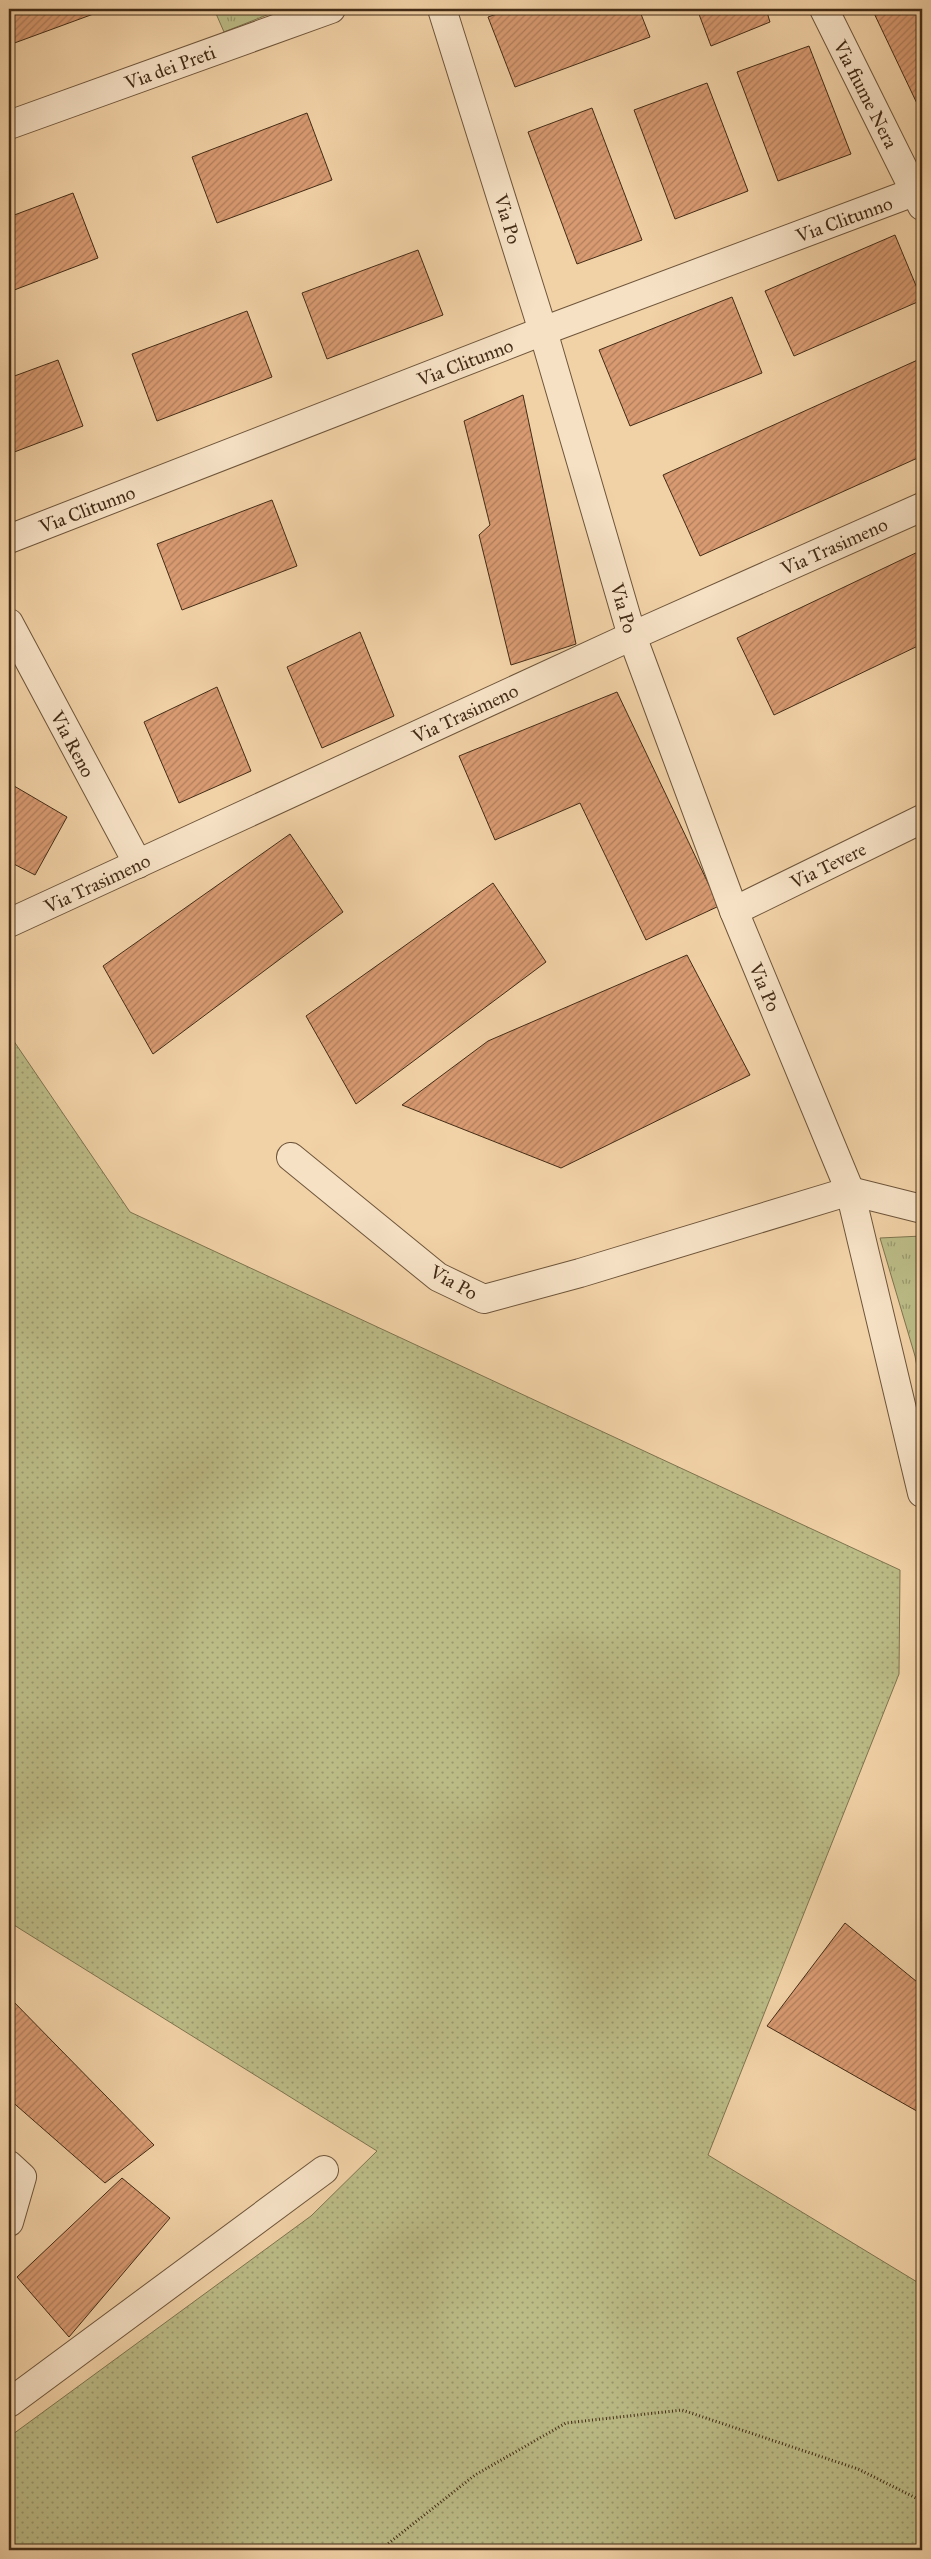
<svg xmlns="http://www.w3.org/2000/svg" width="931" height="2559" viewBox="0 0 931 2559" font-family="'IM FELL Great Primer',serif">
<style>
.grass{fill:url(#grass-dots);stroke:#7f744e}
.park{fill:url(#park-tufts);stroke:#7f744e}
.building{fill:url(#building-hatch);stroke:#432c16}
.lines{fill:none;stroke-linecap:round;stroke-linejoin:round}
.minor-casing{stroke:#6e553a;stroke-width:30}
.path{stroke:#432c16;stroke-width:3;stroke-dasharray:1 2.5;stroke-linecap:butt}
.minor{stroke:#f6e1c5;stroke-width:28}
.labels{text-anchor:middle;stroke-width:4.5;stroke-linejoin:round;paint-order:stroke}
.street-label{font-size:19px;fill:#432c16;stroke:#f6e1c5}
</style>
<defs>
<pattern id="grass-dots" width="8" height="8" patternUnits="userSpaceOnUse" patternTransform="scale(1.25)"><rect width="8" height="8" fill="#bbbb86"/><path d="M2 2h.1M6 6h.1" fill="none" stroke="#9a986d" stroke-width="1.8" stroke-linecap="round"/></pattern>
<pattern id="park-tufts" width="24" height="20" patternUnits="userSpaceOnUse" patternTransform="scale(1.25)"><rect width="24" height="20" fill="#bbbb86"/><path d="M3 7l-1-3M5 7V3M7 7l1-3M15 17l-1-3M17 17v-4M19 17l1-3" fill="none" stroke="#9a986d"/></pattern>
<pattern id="building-hatch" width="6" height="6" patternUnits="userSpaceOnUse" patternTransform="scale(1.25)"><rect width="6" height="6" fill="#d89a71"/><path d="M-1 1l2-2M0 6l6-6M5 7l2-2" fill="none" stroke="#b17e5c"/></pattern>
</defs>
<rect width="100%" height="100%" fill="#f1d1a6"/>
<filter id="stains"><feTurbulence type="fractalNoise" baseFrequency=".004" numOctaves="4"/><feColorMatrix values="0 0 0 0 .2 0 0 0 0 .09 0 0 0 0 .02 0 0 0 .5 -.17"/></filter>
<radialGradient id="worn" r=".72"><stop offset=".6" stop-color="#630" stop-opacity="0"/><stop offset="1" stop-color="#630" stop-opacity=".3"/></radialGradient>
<!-- grass -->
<path class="grass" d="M9,1034L130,1212L900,1570L899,1674L708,2155L922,2285V2550H9V2437L311,2216L377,2151L9,1922Z"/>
<!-- park -->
<g class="park">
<path d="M214,9H282L224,32Z"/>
<path d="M922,1236V1393L915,1356L880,1238Z"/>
</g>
<!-- building -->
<g class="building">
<path d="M9,9H107L9,45Z"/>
<path d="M511,9H639L650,37L515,87L488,17Z"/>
<path d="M697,9H766L770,22L711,46Z"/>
<path d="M872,9H922V114Z"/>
<path d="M809,46L851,154L778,181L737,72Z"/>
<path d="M707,83L748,191L675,219L634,110Z"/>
<path d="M592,108L642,240L577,264L528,132Z"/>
<path d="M307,113L332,180L217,223L192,157Z"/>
<path d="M73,193L98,258L9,292V217Z"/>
<path d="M895,235L922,300L794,356L765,291Z"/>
<path d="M418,250L443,315L327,359L302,293Z"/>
<path d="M732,297L762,373L630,426L599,350Z"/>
<path d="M247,311L272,377L157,421L132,354Z"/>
<path d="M922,358V456L700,556L663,475Z"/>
<path d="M58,360L83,426L9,454V378Z"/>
<path d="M523,395L576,644L511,665L479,535L490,525L464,421Z"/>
<path d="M272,500L297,566L182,610L157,544Z"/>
<path d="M922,550V644L774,715L737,638Z"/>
<path d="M360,632L394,716L322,748L287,667Z"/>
<path d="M217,687L251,771L179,803L144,722Z"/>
<path d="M617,692L719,906L646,940L580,803L495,840L459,756Z"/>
<path d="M9,783L67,817L35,875L10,862L9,864Z"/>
<path d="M290,834L343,912L153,1054L103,966Z"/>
<path d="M493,883L546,962L356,1104L306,1016Z"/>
<path d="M687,955L750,1075L561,1168L402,1105L488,1041Z"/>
<path d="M845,1923L922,1986V2114L767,2026Z"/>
<path d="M9,1997L154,2145L105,2183L9,2099Z"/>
<path d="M122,2178L170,2218L69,2337L17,2277Z"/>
</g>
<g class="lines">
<defs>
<g id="minor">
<path d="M442,9L543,331L632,636L734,911L850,1191L922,1493"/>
<path d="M824,9L922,206"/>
<path d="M9,125L331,9"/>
<path d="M9,539L543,331L922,189"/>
<path d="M9,623L138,864"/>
<path d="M734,911L922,819"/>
<path d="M9,923L632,636L922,507"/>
<path d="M291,1157L438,1277L484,1299L580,1273L850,1191"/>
<path d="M850,1191L922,1209"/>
<path d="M9,2165L22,2177L9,2222"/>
<path d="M9,2403L324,2170"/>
</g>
</defs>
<!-- minor casing -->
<use href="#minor" class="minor-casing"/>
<!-- path -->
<path class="path" d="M380,2550L475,2475L566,2423L682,2410L858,2469L922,2501"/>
<!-- minor -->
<use href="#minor" class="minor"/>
</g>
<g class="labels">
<!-- street labels -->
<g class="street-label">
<text transform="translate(170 67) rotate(-20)" y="7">Via dei Preti</text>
<text transform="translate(866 94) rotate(63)" y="7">Via fiume Nera</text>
<text transform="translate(508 219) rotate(73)" y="7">Via Po</text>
<text transform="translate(844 219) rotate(-20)" y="7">Via Clitunno</text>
<text transform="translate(465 362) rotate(-21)" y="7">Via Clitunno</text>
<text transform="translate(87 509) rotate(-21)" y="7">Via Clitunno</text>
<text transform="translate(834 546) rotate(-24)" y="7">Via Trasimeno</text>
<text transform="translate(624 608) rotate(74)" y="7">Via Po</text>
<text transform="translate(465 713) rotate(-25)" y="7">Via Trasimeno</text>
<text transform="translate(73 744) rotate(62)" y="7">Via Reno</text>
<text transform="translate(828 865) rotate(-26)" y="7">Via Tevere</text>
<text transform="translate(97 883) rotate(-25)" y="7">Via Trasimeno</text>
<text transform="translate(765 987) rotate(67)" y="7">Via Po</text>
<text transform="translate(454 1282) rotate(29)" y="7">Via Po</text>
</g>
</g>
<!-- margin -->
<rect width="931" height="2559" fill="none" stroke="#f1d1a6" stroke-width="30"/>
<rect x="10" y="10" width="911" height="2539" fill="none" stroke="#432c16" stroke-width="2.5"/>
<rect x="15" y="15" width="901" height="2529" fill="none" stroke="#432c16"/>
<rect width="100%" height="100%" filter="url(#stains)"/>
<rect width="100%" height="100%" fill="url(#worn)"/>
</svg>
